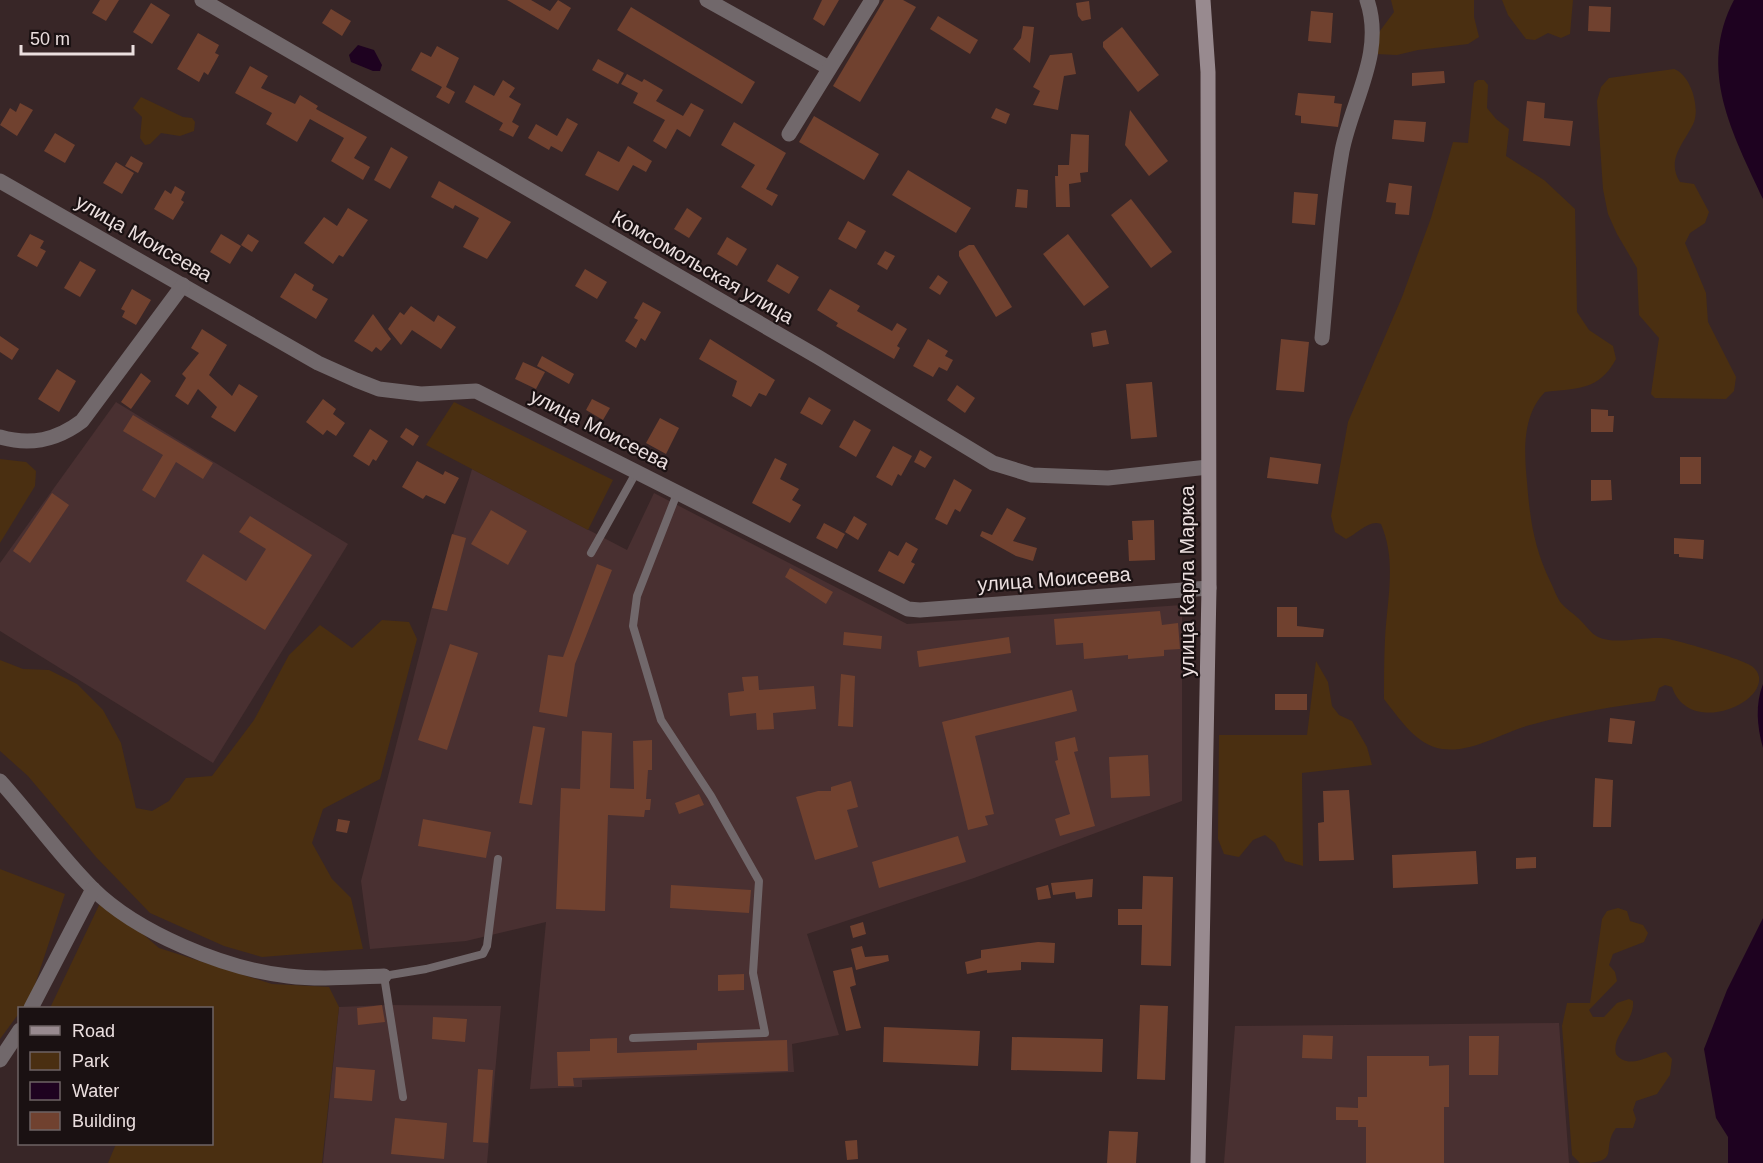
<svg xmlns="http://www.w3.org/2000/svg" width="1763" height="1163" viewBox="0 0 1763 1163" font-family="Helvetica,sans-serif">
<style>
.built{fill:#493031}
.green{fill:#4a2f11}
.water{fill:#1e0220}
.building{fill:#70412f}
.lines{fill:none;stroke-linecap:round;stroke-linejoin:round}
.lane{stroke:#71686b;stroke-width:8}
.street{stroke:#71686b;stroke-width:15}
.secondary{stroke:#988a8f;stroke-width:15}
.labels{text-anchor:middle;stroke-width:4.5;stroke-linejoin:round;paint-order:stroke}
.street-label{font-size:20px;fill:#ebdfdf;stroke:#1a1112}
</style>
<rect width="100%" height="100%" fill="#382627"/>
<!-- built -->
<g class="built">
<path d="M116,402L348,544L213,763L0,631V563Z"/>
<path d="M472,469L627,550L654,493L907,624L1182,605V801L974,878L807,934L839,1035L792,1044L794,1072L582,1080V1087L530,1089L546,922L466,941L370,949L361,881L431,610Z"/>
<path d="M388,1005L501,1006L487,1163H323L339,1007Z"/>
<path d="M1559,1023L1569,1163H1224L1235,1026Z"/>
</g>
<!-- green -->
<g class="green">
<path d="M1391,0H1474V17L1479,37L1468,44L1418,50L1397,55L1376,54L1377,35L1394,12Z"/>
<path d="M1502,0H1573L1570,34L1561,38L1548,33L1535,40L1526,39L1508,15Z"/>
<path d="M1674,69C1690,74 1700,106 1694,122C1686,141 1665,159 1680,182L1694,184L1709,212L1705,223L1690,233L1685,243L1706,293L1708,322L1736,377L1734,391L1726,399L1655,398L1651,394L1659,338L1639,315L1637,268L1617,234L1608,214L1603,189L1597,101L1601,87L1609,78Z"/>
<path d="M1478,80H1484L1488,85L1487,108L1496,119L1509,129L1506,156L1544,180L1575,209L1577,312L1589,330L1613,346L1616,359C1599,391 1577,388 1545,392C1522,415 1524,452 1527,482C1530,520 1534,548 1551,583C1554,589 1557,598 1561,603C1566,609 1573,613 1578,618C1585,624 1590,633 1598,637C1615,645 1642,637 1661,638C1672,638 1737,658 1748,664C1753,666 1758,671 1759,677C1763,706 1688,735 1672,687L1665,685L1659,688L1655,701C1615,706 1574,713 1534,724C1503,731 1475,753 1442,749C1416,745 1399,718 1384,699C1384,679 1384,659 1385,639C1387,600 1397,561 1381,524C1369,519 1357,534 1346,539L1335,532L1331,516L1348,422L1402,297L1431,218L1453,142L1468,143L1474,83Z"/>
<path d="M141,97L183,117L192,118L195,122L194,131L180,136L161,133L150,144L145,145L140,138L142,117L133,108Z"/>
<path d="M454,402L613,480L588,530L426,445Z"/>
<path d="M0,459L26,462L36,471L35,486L0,543Z"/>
<path d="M382,620L409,622L417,639L380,779L323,809L312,843L332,879L351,898L363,949L262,957L224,946L150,913L96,857L28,776L0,751V660L23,669L49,670L77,684L103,710L121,743L136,808L152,811L169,801L186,778L212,776L254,720L289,655L320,625L352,648Z"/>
<path d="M1316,661L1328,682L1332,706L1339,715L1352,721L1367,747L1372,765L1302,773L1303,866L1285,861L1275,843L1265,835L1253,840L1239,857L1224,854L1218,839L1219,735H1307Z"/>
<path d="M0,869L65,894L31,997L0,1039Z"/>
<path d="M102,899L159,948L272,984L329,987L339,1007L322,1163H108L116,1144H212V1008H50Z"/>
<path d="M1618,908L1627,911L1630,921L1643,925L1648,933L1644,942L1613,954L1609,965L1615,972L1617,981L1589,1010L1593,1017H1604L1617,1003L1629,999L1633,1001C1635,1022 1611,1035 1616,1054C1628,1071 1651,1054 1666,1052L1672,1059L1670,1075L1657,1094L1636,1101L1633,1110L1636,1119L1633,1128H1616C1600,1149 1623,1163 1580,1163L1572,1155L1562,1026L1567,1003H1590L1602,919L1607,911Z"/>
</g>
<!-- water -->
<g class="water">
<path d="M1734,0H1763V199C1733,134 1697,70 1734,0Z"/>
<path d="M358,45L374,50L382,65L380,71H373L351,62L349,55Z"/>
<path d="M1763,684V748C1757,727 1755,704 1763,684Z"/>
<path d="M1763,918V1163H1728V1137L1716,1118L1704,1049L1727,990Z"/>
</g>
<!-- building -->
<g class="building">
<path d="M100,0H119L106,21L92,13Z"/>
<path d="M507,0H531L550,11L558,0L571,8L558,30Z"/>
<path d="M822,0H839L824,26L813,19Z"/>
<path d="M884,0H903L916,7L860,102L833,86Z"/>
<path d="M1089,1L1091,19L1082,21L1078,16L1076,3Z"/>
<path d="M151,3L170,15L152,44L133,32Z"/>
<path d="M1589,6L1611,7L1610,32L1588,31Z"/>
<path d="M631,7L755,82L742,104L617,30Z"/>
<path d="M331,9L351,21L342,36L322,23Z"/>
<path d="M1311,11L1333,13L1331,43L1308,41Z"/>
<path d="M938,16L978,40L970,54L930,29Z"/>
<path d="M1023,26L1034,27L1030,63L1013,49L1021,38Z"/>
<path d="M1122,27L1159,75L1138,92L1103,47V42Z"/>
<path d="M198,33L219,45L215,53L219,55L208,75L204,72L199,82L177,69Z"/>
<path d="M437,46L459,58L446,87L455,92L449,104L436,97L442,87L411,70L421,52L431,57Z"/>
<path d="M1072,53L1076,74L1064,76L1058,110L1033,105L1040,91L1033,87L1050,55Z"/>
<path d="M598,59L624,73L618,84L592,70Z"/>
<path d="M250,66L268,76L261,88L295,104L300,95L318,106L316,109L367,137L354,158L370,167L363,180L331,161L344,138L310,119L297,142L266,124L272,113L235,93Z"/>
<path d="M1444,71L1445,83L1412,86V73Z"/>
<path d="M627,74L642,82L644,79L663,90L656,101L683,116L691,103L704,110L690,137L677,129L666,149L653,141L665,120L633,103L638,93L621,84Z"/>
<path d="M503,80L515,88L509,97L521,104L512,122L519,126L513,137L499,130L503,123L465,102L474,85L494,96Z"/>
<path d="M1298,93L1335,96L1334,103L1342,104L1338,127L1301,123V116L1295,115Z"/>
<path d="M1527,101L1545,103L1544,118L1573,121L1570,146L1523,141Z"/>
<path d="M20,103L33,110L17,136L0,125L10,108L16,112Z"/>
<path d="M996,108L1010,114L1006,124L991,118Z"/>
<path d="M1130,110L1168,161L1149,176L1125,145Z"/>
<path d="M814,116L879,154L864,180L799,142Z"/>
<path d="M567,118L578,124L562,152L551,146L549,150L528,138L536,124L557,136Z"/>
<path d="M1394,120L1426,122L1424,142L1392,139Z"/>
<path d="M734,122L786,153L766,189L778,195L772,206L741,187L755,165L721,145Z"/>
<path d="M55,133L75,145L65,163L44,151Z"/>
<path d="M1071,134L1089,135L1088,172L1080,173L1081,182L1069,184L1070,207H1056L1055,176H1058V165H1069Z"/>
<path d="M628,146L652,161L646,172L633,165L618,191L585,175L598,151L619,162Z"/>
<path d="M391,147L408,157L390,189L374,180Z"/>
<path d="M131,156L143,163L138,173L125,166Z"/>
<path d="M116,162L134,173L122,194L103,183Z"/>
<path d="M908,170L971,208L956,233L892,195Z"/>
<path d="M439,181L511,222L487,259L463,247L479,218L455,205L453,209L431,197Z"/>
<path d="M1389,183L1412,186L1409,215L1395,214L1396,203L1386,202Z"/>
<path d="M175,186L185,192L181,200L184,202L173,220L154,209L165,190L171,194Z"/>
<path d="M1017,189L1028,190L1027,208L1015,207Z"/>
<path d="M1294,192L1318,194L1315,225L1292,223Z"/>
<path d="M1131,199L1172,252L1151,268L1111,215Z"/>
<path d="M348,208L368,220L343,257L339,255L333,264L304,243L324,217L337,226Z"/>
<path d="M687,208L702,218L689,238L674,229Z"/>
<path d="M848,221L866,231L856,249L838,239Z"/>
<path d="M30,234L44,241L40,248L46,251L37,267L17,256Z"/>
<path d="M221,234L241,246L230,264L210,252Z"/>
<path d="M248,234L259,241L252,252L241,245Z"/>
<path d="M1068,234L1109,287L1084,306L1043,254Z"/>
<path d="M727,237L747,249L737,266L717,254Z"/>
<path d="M969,245H974L1012,307L996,317L959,256V251Z"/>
<path d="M885,251L895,256L887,270L877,264Z"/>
<path d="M80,261L96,270L80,297L64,288Z"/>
<path d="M777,264L799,277L789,294L767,281Z"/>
<path d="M585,269L607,282L597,299L575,286Z"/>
<path d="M295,273L314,285L312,290L328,299L316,319L280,297Z"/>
<path d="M938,275L948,282L940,295L929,288Z"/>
<path d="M132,289L151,300L136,325L122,317L125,311L121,309Z"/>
<path d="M830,289L860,306L857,311L892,331L897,323L907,329L897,346L900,348L894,359L836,326L838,323L817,310Z"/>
<path d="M643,302L661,312L645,341L641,338L636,348L625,341L638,320L634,318Z"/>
<path d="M411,306L434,322L438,315L456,327L441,349L412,330L401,345L388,329L400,312L404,315Z"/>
<path d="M373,314L391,339L381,351L376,347L372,352L354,341Z"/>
<path d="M202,329L227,345L209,375L232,396L239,384L258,396L235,432L211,417L217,407L198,389L188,405L175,396L186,378L182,374L199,353L191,348Z"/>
<path d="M1106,330L1109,344L1093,347L1091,333Z"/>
<path d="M0,336L19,349L12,360L0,352Z"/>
<path d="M710,339L775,380L766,396L759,393L751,407L732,396L737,381L699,359Z"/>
<path d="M928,339L948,351L945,356L953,360L947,371L939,367L933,377L913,366Z"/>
<path d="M1281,339L1309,342L1304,392L1276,390Z"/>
<path d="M542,356L574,374L569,384L537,366Z"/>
<path d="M523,362L545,372L536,389L515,379Z"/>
<path d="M57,369L76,381L59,412L38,399Z"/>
<path d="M141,373L151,381L131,409L121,402Z"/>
<path d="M1152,382L1157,437L1131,439L1126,384Z"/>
<path d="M957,385L975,398L965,413L947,400Z"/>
<path d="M809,397L831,410L822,425L800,413Z"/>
<path d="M323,399L336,409L333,414L345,423L336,436L327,430L323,435L306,422Z"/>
<path d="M592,399L610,408L603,420L586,410Z"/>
<path d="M1591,409L1608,410V416H1614L1613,432H1591Z"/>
<path d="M133,415L213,463L203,479L176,462L155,498L142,490L163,455L123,431Z"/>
<path d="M660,418L679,428L666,454L646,443Z"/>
<path d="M854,420L871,430L856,457L839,447Z"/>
<path d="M406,428L419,436L413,446L400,437Z"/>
<path d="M370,429L388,441L376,461L373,459L369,466L353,456Z"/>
<path d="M893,446L912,456L901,476L898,474L892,486L876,477Z"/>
<path d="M920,450L932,457L925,468L914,462Z"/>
<path d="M1270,457L1321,464L1318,484L1267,478Z"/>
<rect x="1680" y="457" width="21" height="27"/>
<path d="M775,458L787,464L780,479L799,489L792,500L801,505L790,523L752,503Z"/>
<path d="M417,461L443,475L445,471L459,478L445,504L426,495L423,499L402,487Z"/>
<path d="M954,479L972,490L960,512L955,509L947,525L935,519Z"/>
<path d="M1591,480H1611L1612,500L1591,501Z"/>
<path d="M52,493L69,505L30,563L13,551Z"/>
<path d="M1007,508L1026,518L1013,541L1037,548L1033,561L1016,556L980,536L982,531L992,535Z"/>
<path d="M491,510L527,531L508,565L471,544Z"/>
<path d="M250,516L312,555L265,630L186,581L203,554L246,581L266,549L239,532Z"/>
<path d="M854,516L867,524L858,540L845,532Z"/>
<path d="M1154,520L1155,560L1129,561L1128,540H1133L1132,521Z"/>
<path d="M824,523L845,534L837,549L816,538Z"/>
<path d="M452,534L466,538L447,611L432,608Z"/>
<path d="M1674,538L1704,540L1703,559L1679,557V554H1674Z"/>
<path d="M906,542L918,549L911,562L915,564L904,584L878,571L889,551L898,556Z"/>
<path d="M597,564L612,570L575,664L567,717L539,712L548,655L563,657Z"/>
<path d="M790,568L833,592L826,604L785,577Z"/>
<path d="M1277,607H1297V626L1324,629L1323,637H1277Z"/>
<path d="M1160,611L1162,625L1178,623L1180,649L1164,650V656L1128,659V655L1084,659L1083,643L1056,645L1054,619Z"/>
<path d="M844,632L882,636L881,649L843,645Z"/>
<path d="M1009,637L1011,653L919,667L917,651Z"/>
<path d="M450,644L478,653L447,750L418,740Z"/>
<path d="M841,674L855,676L853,727L838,726Z"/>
<path d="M758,676L759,690L814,686L816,709L773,713L774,729L757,730L756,713L730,716L728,693L744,691L742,677Z"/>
<path d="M1072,690L1077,711L975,736L994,814L985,816L988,825L968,830L942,722Z"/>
<rect x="1275" y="694" width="32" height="16"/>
<path d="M1610,718L1635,721L1632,744L1608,742Z"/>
<path d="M533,726L545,728L532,805L519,803Z"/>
<path d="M582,731L612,733L610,788L634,789L633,741L652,740V770H648L646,799H651L650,810H645L644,817L608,815L605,911L556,909L561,788L580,789Z"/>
<path d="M1075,737L1078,751L1074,752L1095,826L1060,836L1055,819L1070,814L1055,761L1058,760L1055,742Z"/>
<path d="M1148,755L1150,796L1111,798L1109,757Z"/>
<path d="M1595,778L1613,780L1611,827H1593Z"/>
<path d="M851,781L858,807L847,810L858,847L815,860L796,797L818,791H831V787Z"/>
<path d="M1349,790L1354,860L1319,861L1318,823L1324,822L1323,791Z"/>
<path d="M699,794L704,805L679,814L675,803Z"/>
<path d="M338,819L350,821L347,833L336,831Z"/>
<path d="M423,819L491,832L486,858L418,846Z"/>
<path d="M958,836L966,862L879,888L872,862Z"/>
<path d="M1476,851L1478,884L1393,888L1392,855Z"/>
<path d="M1536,857V868L1516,869V858Z"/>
<path d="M1143,876L1173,877L1171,966L1141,965L1142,925H1118V909H1142Z"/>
<path d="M1093,879L1092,897L1076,899L1075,892L1053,895L1051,883Z"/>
<path d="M671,885L751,890L749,913L670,908Z"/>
<path d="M1048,885L1051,898L1038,900L1036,888Z"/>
<path d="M863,922L866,934L853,938L850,926Z"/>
<path d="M1038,942L1055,943L1054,963L1021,962V970L987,973V970L967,974L965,962L981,958V950Z"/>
<path d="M862,946L865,957L888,955L889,961L856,970L851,949Z"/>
<path d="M852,967L856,985L850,987L861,1028L846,1031L833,971Z"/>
<path d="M744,974V990L718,991V975Z"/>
<path d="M382,1005L385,1022L358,1025L357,1008Z"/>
<path d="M1140,1005L1168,1006L1165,1080L1137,1079Z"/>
<path d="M433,1017L467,1019L465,1042L432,1039Z"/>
<path d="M884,1027L980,1031L978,1066L883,1062Z"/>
<path d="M1303,1035L1333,1036L1332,1059L1302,1058Z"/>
<path d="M1469,1036H1499L1498,1075H1469Z"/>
<path d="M1012,1037L1103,1039L1102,1072L1011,1070Z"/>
<path d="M617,1038V1053L697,1050V1043L787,1040L788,1071L573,1078L574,1086H558L557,1052L590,1051V1039Z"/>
<path d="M1367,1056H1429V1066L1449,1065V1107H1444V1163H1366V1127H1358V1120H1336V1107L1358,1108V1097H1367Z"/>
<path d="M336,1067L375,1070L372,1101L334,1098Z"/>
<path d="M478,1069L493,1070L488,1143L473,1142Z"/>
<path d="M395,1118L447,1123L444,1159L391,1154Z"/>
<path d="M1109,1131L1138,1132L1136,1163H1107Z"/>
<path d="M857,1140L858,1159L847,1160L845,1141Z"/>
</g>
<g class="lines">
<!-- lane -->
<g class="lane">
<path d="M591,553L637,471"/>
<path d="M633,1038L765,1033L753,973L759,881L711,796L661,720L633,626L637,596L678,491"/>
<path d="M403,1097L384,976L426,969L483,954L487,946L498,859"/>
</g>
<!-- street -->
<g class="street">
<path d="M202,0L818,357L993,463L1032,475L1108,478L1208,467"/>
<path d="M707,0L829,68"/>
<path d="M789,134L872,0"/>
<path d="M0,181L318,363L356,380L379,389L421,394L476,391L908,609L920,610L1209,588"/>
<path d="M1322,338C1328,276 1331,212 1342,151C1352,100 1385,53 1367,0"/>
<path d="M0,437C31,446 57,440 82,421L183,285"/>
<path d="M0,781C31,815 59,855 92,888C137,933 225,969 288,976C320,980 352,977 384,976"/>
<path d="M31,1008L93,889"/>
<path d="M0,1060L20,1030"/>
</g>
<!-- secondary -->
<path class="secondary" d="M1198,1163L1209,588L1208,72L1203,0"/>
</g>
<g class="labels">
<!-- street labels -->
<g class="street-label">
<text transform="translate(144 238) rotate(30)" y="7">улица Моисеева</text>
<text transform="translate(703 267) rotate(30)" y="7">Комсомольская улица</text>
<text transform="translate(600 429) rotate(27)" y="7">улица Моисеева</text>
<text transform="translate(1054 579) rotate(-4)" y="7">улица Моисеева</text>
<text transform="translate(1187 581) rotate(-90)" y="7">улица Карла Маркса</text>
</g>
</g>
<!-- legend -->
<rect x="18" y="1007" width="195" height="138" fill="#1a1112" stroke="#6e6364" stroke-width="1.5"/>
<rect x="30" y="1026" width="30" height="9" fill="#988a8f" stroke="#6e6364" stroke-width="1.5"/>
<text x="72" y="1037" font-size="18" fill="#ebdfdf">Road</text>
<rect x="30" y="1052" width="30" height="18" fill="#4a2f11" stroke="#6e6364" stroke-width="1.5"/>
<text x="72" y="1067" font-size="18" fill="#ebdfdf">Park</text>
<rect x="30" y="1082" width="30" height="18" fill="#1e0220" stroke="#6e6364" stroke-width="1.5"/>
<text x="72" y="1097" font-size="18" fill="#ebdfdf">Water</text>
<rect x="30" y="1112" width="30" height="18" fill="#70412f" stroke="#6e6364" stroke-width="1.5"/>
<text x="72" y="1127" font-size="18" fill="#ebdfdf">Building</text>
<!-- scale -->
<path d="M21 45v9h112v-9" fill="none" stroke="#ebdfdf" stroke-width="3"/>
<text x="30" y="45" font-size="18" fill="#ebdfdf" stroke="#1a1112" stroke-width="4.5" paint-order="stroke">50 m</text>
</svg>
